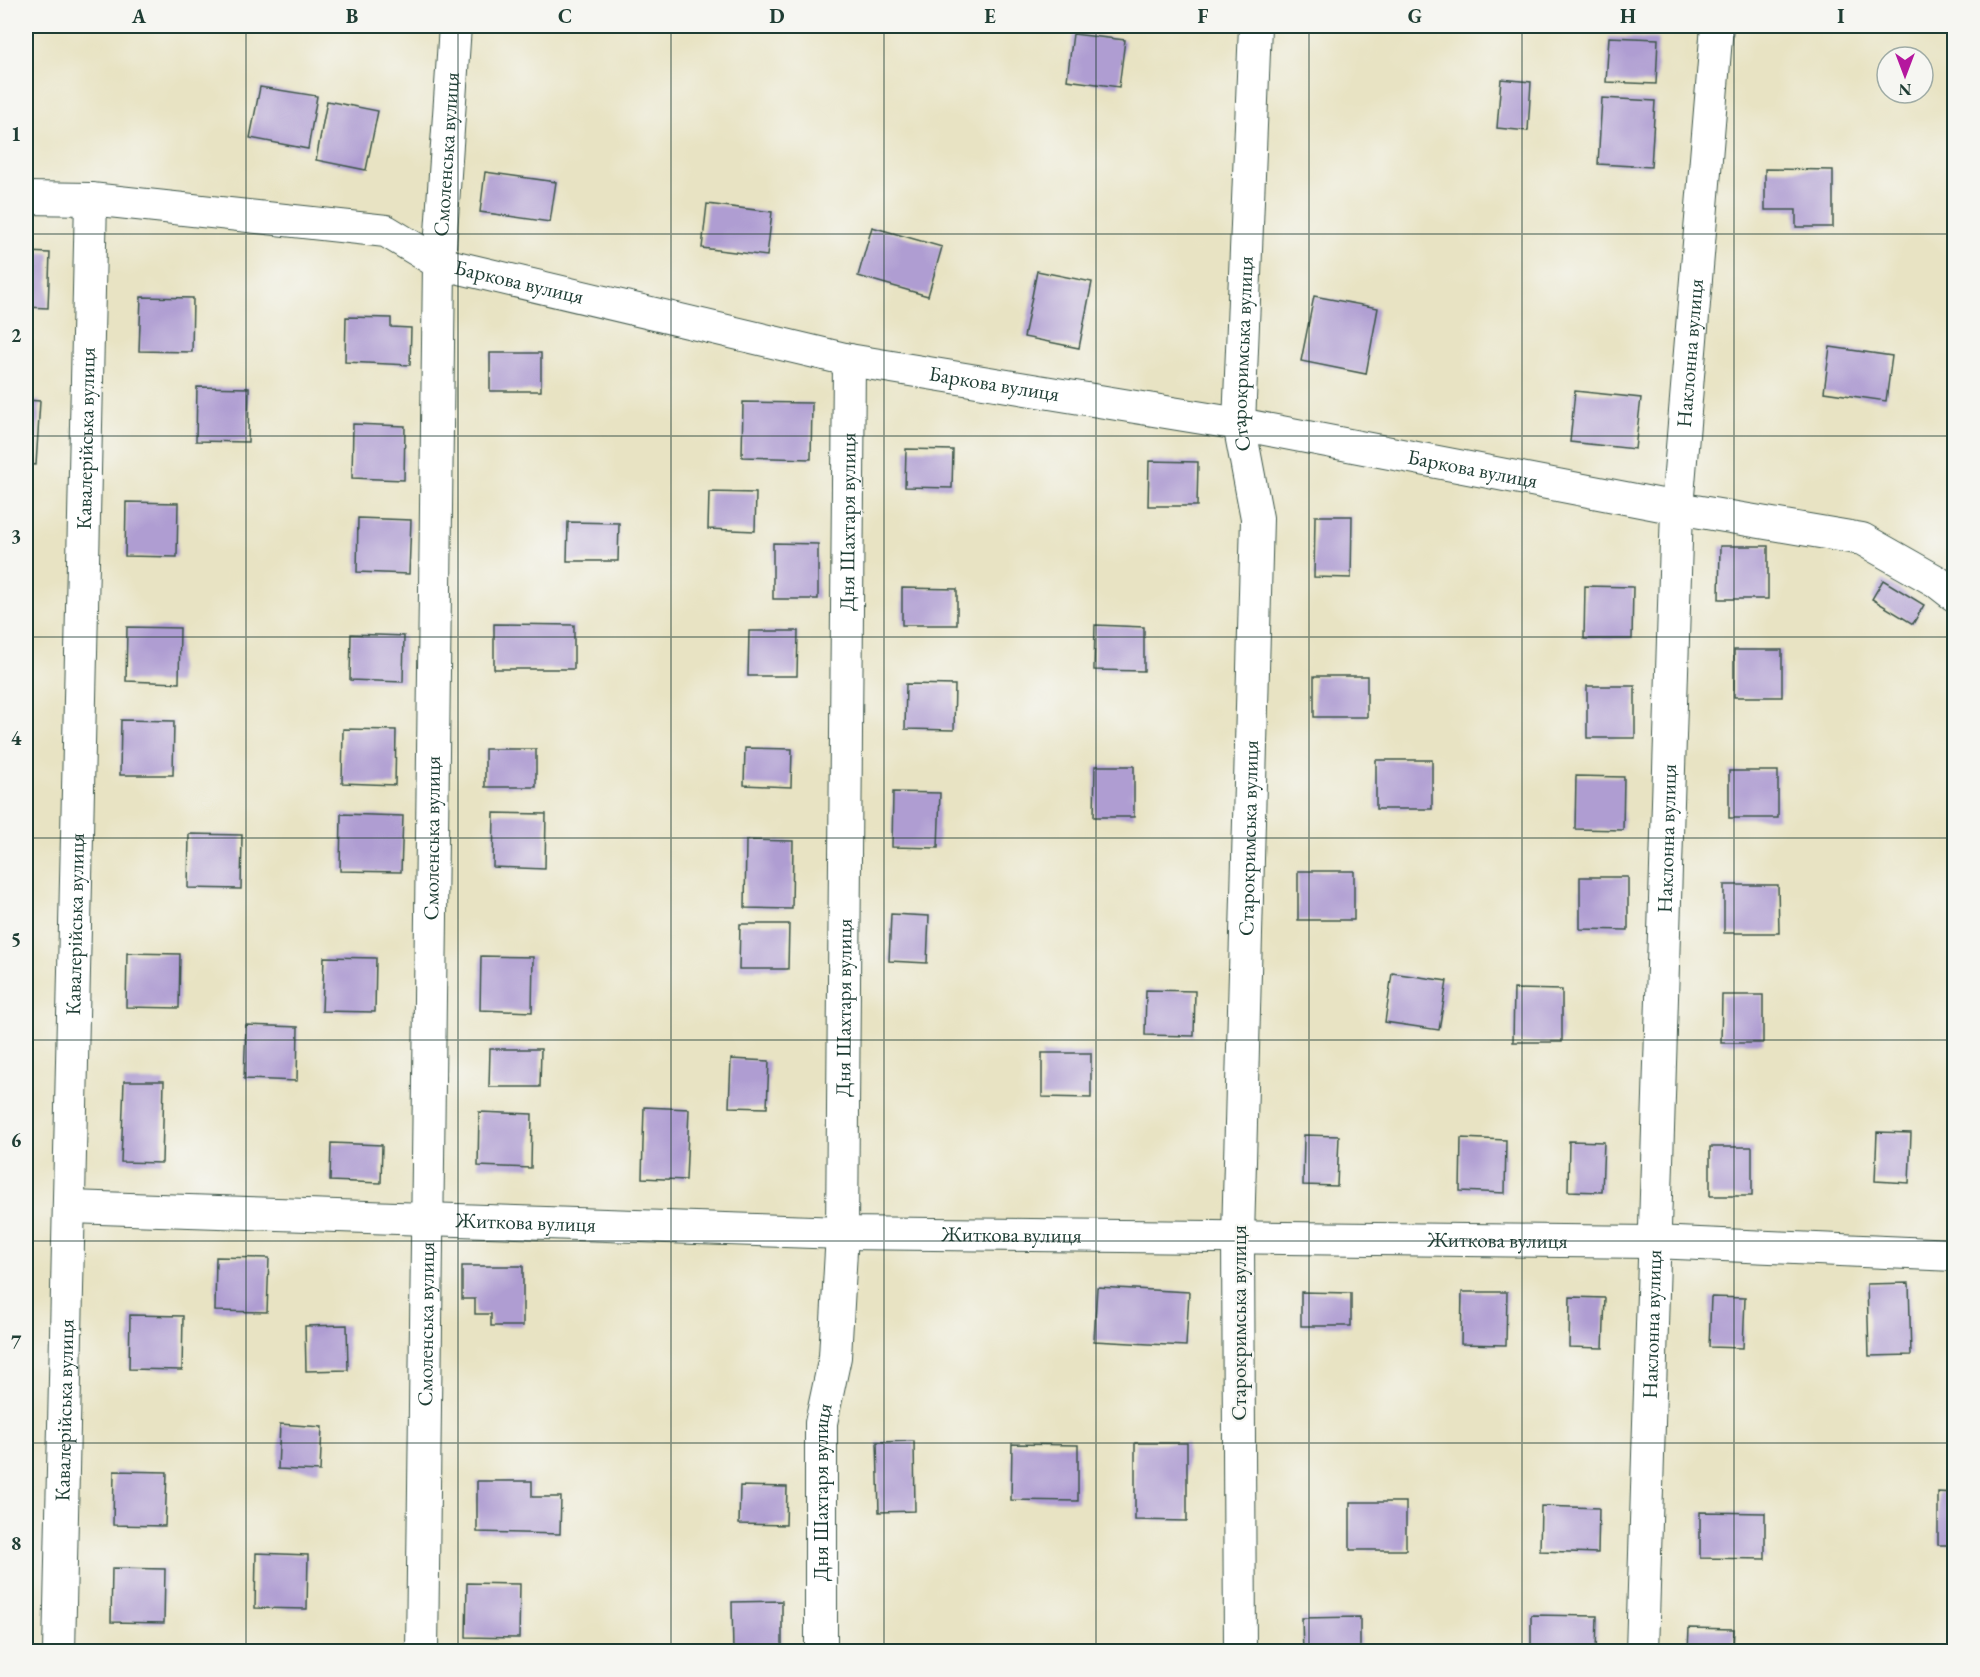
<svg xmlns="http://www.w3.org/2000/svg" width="1980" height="1677" viewBox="0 0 1980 1677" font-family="'EB Garamond',serif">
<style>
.building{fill:#af9dd2}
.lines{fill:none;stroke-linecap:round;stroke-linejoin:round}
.minor-casing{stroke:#3d5649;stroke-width:34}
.minor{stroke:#fff;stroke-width:32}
.grid{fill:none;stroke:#1f3d34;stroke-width:1.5;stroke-opacity:0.55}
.labels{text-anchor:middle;stroke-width:4.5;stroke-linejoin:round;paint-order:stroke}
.street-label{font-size:21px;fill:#1f3d34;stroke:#f6f6f2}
.neatline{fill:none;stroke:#1f3d34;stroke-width:2}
.grid-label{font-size:20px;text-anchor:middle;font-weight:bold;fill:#1f3d34}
</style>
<rect width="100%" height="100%" fill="#f6f6f2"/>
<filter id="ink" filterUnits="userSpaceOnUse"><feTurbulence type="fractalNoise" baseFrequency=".0167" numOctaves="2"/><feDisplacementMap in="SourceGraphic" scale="12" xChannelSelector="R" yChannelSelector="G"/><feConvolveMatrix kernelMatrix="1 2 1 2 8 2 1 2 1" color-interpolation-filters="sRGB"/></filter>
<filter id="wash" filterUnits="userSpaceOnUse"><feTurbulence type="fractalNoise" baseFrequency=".008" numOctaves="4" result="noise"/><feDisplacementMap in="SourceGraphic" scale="24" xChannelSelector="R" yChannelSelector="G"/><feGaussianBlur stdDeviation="1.35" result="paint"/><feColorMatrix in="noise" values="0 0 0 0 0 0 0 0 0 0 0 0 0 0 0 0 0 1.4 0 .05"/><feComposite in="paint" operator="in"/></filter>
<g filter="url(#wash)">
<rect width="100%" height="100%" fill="#e8e3c3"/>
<g id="blocks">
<!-- building -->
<g class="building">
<path d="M1073,34L1125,40L1119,87L1067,80Z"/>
<path d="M1609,37L1658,39L1656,84L1606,82Z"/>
<path d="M1501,79L1531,82L1528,131L1497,128Z"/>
<path d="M260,87L317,96L308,149L250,138Z"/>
<path d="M1602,98L1655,101L1651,167L1598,164Z"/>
<path d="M327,101L378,111L366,170L316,160Z"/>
<path d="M1765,169L1833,170V227H1796V210H1765Z"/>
<path d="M485,172L556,182L550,222L480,212Z"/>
<path d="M707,204L772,212L767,256L702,248Z"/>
<path d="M872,227L942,247L928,296L858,276Z"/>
<path d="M26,252L50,253L48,308L26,307Z"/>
<path d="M1037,271L1092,282L1079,348L1024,337Z"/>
<path d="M1314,296L1378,308L1366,374L1301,361Z"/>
<path d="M141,297L193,298L192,352L139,351Z"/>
<path d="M346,317L391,318V327L411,328L410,365L345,362Z"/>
<path d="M1830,347L1892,356L1886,401L1824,392Z"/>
<rect x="490" y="353" width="51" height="38"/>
<path d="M197,387L249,388L248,442L196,441Z"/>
<path d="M1575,391L1641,398L1635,449L1570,442Z"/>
<path d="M26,400L40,401L36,465L26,464Z"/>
<path d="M743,402L812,403L811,459L742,457Z"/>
<path d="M353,424L405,426L404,480L352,478Z"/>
<path d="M906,449L953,450L952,488L905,487Z"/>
<path d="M1149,461L1198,462L1197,506H1148Z"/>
<path d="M709,492L756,493L755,531L708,529Z"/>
<path d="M126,502L178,503L177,557L125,556Z"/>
<path d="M1315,516H1352L1351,578L1314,577Z"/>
<path d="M358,518L411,520L409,574L357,572Z"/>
<path d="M568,522L619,523L618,561H567Z"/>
<path d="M773,543L818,544V599H773Z"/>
<path d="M1720,546H1768V599H1719Z"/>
<path d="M1883,580L1924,605L1913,624L1872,599Z"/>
<path d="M1585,586L1633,587L1632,639H1584Z"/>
<path d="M902,588L957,589V625H902Z"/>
<path d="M494,624L574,625V669H494Z"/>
<path d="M1095,625L1144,627V671L1094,670Z"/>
<path d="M127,627L180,628L179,683L126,681Z"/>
<path d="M749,631H798L797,676H748Z"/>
<path d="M351,634L404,636L403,682L350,680Z"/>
<rect x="1734" y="650" width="48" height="47"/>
<rect x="1314" y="676" width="53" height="41"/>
<path d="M906,684L955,685L954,730L905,729Z"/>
<rect x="1587" y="686" width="48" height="52"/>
<path d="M121,720L174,721L173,775H120Z"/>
<path d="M343,729L396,730L395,785L342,783Z"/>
<path d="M745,748L792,749L791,787L744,785Z"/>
<rect x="485" y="749" width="51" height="38"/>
<rect x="1376" y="760" width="56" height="49"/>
<path d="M1095,766H1134V817H1094Z"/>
<rect x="1729" y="771" width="49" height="47"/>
<path d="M1576,776L1624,777L1623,830L1575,829Z"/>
<path d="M893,792L940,793L938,848L892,847Z"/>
<path d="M494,813L546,814L545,869L493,867Z"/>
<path d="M341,814L403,816L401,872L340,871Z"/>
<path d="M189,834L242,835L241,889L188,888Z"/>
<path d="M746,840L793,841L792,909L745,908Z"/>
<rect x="1298" y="871" width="56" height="49"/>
<path d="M1580,877H1628V930L1580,929Z"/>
<path d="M1724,885H1778L1779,933H1724Z"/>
<path d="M891,914L929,916L927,963L889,961Z"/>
<path d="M740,924H789L788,969H739Z"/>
<path d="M127,953L180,954L179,1008L126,1007Z"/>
<path d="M481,956L533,957L532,1012L480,1010Z"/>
<path d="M324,957L376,958L375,1012L322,1011Z"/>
<path d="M1392,973L1447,981L1439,1030L1385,1022Z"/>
<path d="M1514,989L1562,990V1042H1513Z"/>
<path d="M1146,990L1195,991L1194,1036L1145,1035Z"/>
<path d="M1722,995H1763V1043H1721Z"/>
<path d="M246,1025L298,1027L297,1081L244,1079Z"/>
<path d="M490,1049H541L540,1087H489Z"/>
<path d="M1042,1053H1091V1098L1042,1097Z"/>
<path d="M731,1059L769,1061L767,1108L729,1107Z"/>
<path d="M124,1081H164L162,1163L121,1162Z"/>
<path d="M644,1107L689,1109L686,1180L642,1178Z"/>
<path d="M479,1112L532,1114L531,1168L478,1166Z"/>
<path d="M1877,1132L1911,1133L1909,1183L1875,1181Z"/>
<path d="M1304,1135L1339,1136L1337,1186L1303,1185Z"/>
<path d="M1461,1138L1506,1140L1505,1193L1460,1191Z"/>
<path d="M1569,1141L1604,1142L1602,1192L1568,1191Z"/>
<path d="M331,1143L382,1145L381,1183L330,1181Z"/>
<rect x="1710" y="1147" width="42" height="49"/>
<path d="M216,1257L269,1258L267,1312L215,1311Z"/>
<path d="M462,1266H523V1326H491V1314H475V1299H462Z"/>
<path d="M1909,1283L1911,1355L1869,1356L1867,1284Z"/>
<path d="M1097,1287L1189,1292L1186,1346L1094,1341Z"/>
<path d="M1301,1292L1351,1293V1326H1301Z"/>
<path d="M1462,1292H1507L1506,1345L1461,1344Z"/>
<path d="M1570,1297L1605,1298L1603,1348L1569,1347Z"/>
<path d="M1711,1297L1745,1298L1743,1348L1709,1347Z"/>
<path d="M130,1315L183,1316L182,1370L129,1369Z"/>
<path d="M347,1325L348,1370L306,1371L305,1326Z"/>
<path d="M280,1424L322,1427L320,1471L278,1469Z"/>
<path d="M914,1441L915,1511L879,1512L877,1442Z"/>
<path d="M1135,1443H1187V1521L1135,1520Z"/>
<path d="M1012,1444L1078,1445V1501L1011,1500Z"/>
<path d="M114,1471L167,1472L165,1526L113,1525Z"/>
<path d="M477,1481H532V1497H561L560,1534L477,1532Z"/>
<path d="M740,1486L787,1487L786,1525L739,1524Z"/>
<path d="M1938,1492L1954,1493V1545H1938Z"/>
<rect x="1350" y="1502" width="56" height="48"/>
<path d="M1541,1506L1599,1508L1598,1553L1540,1551Z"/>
<path d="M1700,1512L1765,1513V1559L1700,1558Z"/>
<path d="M256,1553L308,1555L307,1609L255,1608Z"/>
<path d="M112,1568L165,1569L164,1623L111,1622Z"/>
<path d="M467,1583L520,1584L519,1638L466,1637Z"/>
<path d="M782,1601V1652H733L732,1602Z"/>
<path d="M1531,1615L1597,1616L1596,1652H1531Z"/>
<path d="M1360,1617V1652H1303L1302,1618Z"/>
<rect x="1951" y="1620" width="3" height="32"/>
<path d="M1689,1628L1734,1629L1733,1652H1688Z"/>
</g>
</g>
</g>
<g filter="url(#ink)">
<use href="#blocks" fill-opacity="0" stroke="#3d5649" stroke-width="1.5"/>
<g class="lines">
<defs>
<g id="minor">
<path id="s1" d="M26,198L91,199L386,231L439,263L849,360L1239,424L1677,508L1862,539L1936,581L1954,595"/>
<path id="s2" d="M70,1207L842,1233L1653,1242L1954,1255"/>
<path id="s3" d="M59,1652L91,199"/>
<path id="s4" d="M422,1652L439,263L455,26"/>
<path id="s5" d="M821,1652V1423L835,1357L842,1233L849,360"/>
<path id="s6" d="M1240,1652L1238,1237L1257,518L1239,424L1255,26"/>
<path id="s7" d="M1642,1652L1677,508L1717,26"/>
</g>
</defs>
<!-- minor casing -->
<use href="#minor" class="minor-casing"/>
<!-- minor -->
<use href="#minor" class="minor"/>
</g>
</g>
<!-- grid -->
<path class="grid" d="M246,26V1652M458,26V1652M671,26V1652M884,26V1652M1096,26V1652M1309,26V1652M1522,26V1652M1734,26V1652M26,234H1954M26,436H1954M26,637H1954M26,838H1954M26,1040H1954M26,1241H1954M26,1443H1954"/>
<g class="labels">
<!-- street labels -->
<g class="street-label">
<text dy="7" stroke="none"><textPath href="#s4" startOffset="1498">Смоленська вулиця</textPath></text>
<text dy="7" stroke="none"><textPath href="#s1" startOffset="506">Баркова вулиця</textPath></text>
<text dy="7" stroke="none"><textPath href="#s7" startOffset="1300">Наклонна вулиця</textPath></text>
<text dy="7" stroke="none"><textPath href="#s6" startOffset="1300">Старокримська вулиця</textPath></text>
<text dy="7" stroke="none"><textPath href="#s1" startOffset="992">Баркова вулиця</textPath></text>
<text dy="7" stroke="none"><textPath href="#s3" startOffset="1214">Кавалерійська вулиця</textPath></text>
<text dy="7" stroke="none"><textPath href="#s1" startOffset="1478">Баркова вулиця</textPath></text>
<text dy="7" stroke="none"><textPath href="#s5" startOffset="1132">Дня Шахтаря вулиця</textPath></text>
<text dy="7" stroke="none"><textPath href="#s4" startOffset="814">Смоленська вулиця</textPath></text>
<text dy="7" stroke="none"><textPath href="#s6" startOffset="814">Старокримська вулиця</textPath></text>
<text dy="7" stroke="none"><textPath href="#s7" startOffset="814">Наклонна вулиця</textPath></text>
<text dy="7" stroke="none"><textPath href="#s3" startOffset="728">Кавалерійська вулиця</textPath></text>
<text dy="7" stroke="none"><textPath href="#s5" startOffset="646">Дня Шахтаря вулиця</textPath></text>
<text dy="7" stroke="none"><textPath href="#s2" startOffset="456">Житкова вулиця</textPath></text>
<text dy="7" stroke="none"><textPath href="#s2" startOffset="942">Житкова вулиця</textPath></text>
<text dy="7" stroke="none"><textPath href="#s2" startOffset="1428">Житкова вулиця</textPath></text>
<text transform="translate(1239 1323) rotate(-90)" y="7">Старокримська вулиця</text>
<text dy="7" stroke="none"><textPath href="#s4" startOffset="328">Смоленська вулиця</textPath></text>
<text dy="7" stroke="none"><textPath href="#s7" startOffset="328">Наклонна вулиця</textPath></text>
<text dy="7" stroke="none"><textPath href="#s3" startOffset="242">Кавалерійська вулиця</textPath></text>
<text dy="7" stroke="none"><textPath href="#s5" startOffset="160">Дня Шахтаря вулиця</textPath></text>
</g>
</g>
<!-- margin -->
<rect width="1980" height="1677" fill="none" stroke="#f6f6f2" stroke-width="66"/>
<!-- north arrow -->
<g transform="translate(1905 75) rotate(180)"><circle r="28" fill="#f6f6f2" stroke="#a0aca6" stroke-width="1.5"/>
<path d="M0-4.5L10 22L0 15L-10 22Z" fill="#b5179e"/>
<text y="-9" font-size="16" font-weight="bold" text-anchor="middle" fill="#1f3d34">N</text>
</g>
<rect x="33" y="33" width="1914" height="1611" class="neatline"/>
<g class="grid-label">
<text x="139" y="23">A</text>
<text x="352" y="23">B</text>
<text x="565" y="23">C</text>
<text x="777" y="23">D</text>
<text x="990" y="23">E</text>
<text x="1203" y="23">F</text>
<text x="1415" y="23">G</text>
<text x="1628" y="23">H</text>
<text x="1841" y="23">I</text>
<text x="16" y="141">1</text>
<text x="16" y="342">2</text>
<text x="16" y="543">3</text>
<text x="16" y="745">4</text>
<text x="16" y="946">5</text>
<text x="16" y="1147">6</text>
<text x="16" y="1349">7</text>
<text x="16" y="1550">8</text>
</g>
</svg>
